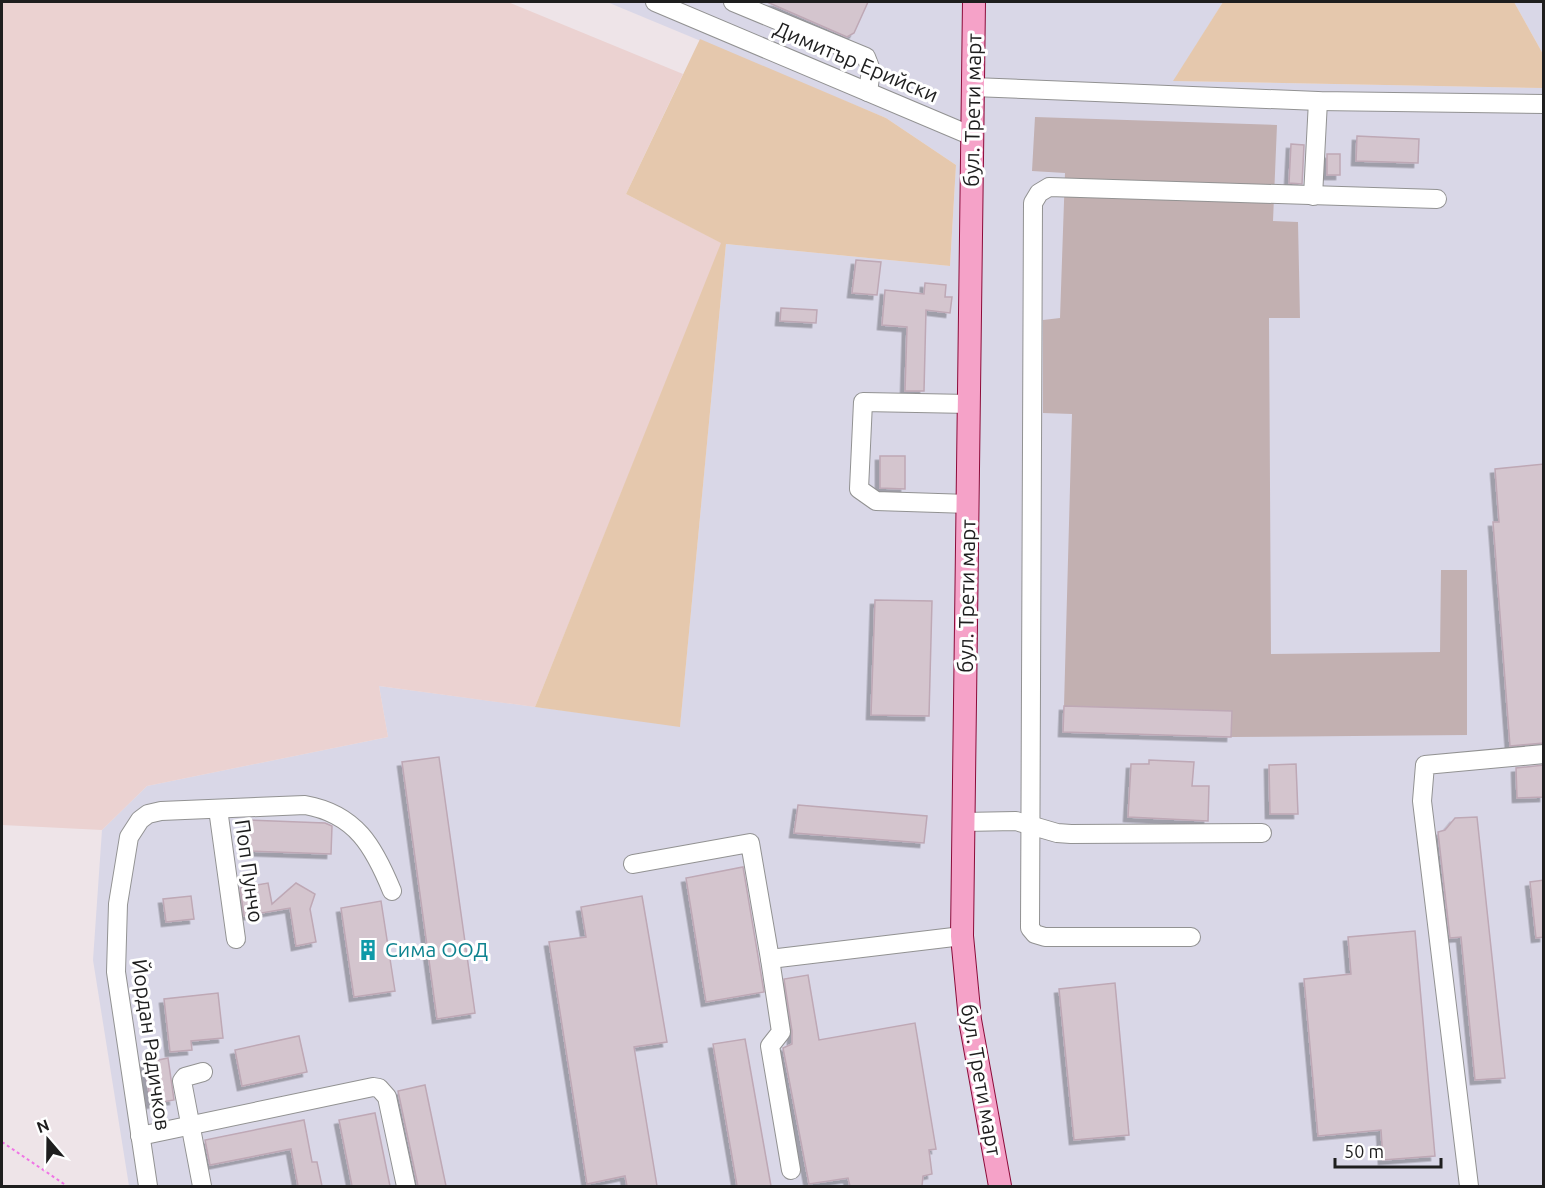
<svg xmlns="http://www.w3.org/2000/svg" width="1545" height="1188" viewBox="0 0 1545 1188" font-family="Ubuntu,sans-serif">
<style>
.industrial{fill:#d9d7e7}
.construction{fill:#c2b0b1}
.farmland{fill:#ebd2d1}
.grass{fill:#e5c8ad}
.building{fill:#d4c5ce;stroke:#bea8b5;stroke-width:1.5;filter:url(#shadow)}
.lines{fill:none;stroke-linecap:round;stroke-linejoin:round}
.minor-casing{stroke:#929292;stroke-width:20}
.major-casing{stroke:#8c0b39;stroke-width:24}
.path{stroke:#f074e6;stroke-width:2;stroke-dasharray:3 3;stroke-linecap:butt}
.minor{stroke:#fff;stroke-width:18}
.major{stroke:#f5a2c8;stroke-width:22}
.labels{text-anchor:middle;stroke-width:6;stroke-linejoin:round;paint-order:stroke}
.street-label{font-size:21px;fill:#1e1e1e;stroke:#fff}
.culture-label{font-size:21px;fill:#0d838f;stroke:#fff;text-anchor:start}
</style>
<defs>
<filter id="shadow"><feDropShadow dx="-4.5" dy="4.5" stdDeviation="0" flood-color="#0004"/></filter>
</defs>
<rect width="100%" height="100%" fill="#eee4e8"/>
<!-- industrial -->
<g class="industrial">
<path d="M607,2H1223L1174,81L1543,88V1186H129L93,960L102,830L147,786L388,737L379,686L680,726L726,244L950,266L956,165L886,118Z"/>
<path d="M1514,2H1543V54Z"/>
</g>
<!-- construction -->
<path class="construction" d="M1035,117L1277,125L1273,221L1298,222L1300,318H1269L1271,654L1440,652L1441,570H1467V735L1231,737L1232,711L1064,706L1072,414L1043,413V320L1060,318L1065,173L1032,171Z"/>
<!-- farmland -->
<path class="farmland" d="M2,2H508L683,74L626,194L722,243L535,707L379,686L388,737L147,786L102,830L2,825Z"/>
<!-- grass -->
<g class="grass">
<path d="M1223,2H1514L1543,54V88L1173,81Z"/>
<path d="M700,39L886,118L956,165L950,266L726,244L680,727L535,707L721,243L626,194Z"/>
</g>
<!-- building -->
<g class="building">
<path d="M767,2H868L854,33L847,37Z"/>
<path d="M1357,136L1419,139L1418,163L1356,161Z"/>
<path d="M1291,144L1304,145L1302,184L1289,183Z"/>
<rect x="1327" y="154" width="13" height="21"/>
<path d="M856,260L881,262L877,295L852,293Z"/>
<path d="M925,283L946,285L945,297H952L950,313L926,310L924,391H905L907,327L882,325L885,290L924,294Z"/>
<path d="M781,308L817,310L816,323L780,321Z"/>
<path d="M880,456H905V489L880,488Z"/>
<path d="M1544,464V743L1510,746L1493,522H1499L1495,469Z"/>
<path d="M875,600L932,601L929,716L871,715Z"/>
<path d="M1064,706L1232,711L1231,737L1063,732Z"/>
<path d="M439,757L475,1013L437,1019L402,762Z"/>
<path d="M1149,760L1194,762L1192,786H1209L1208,821L1128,817L1131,764H1149Z"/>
<path d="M1296,764L1298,814H1270L1269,765Z"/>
<path d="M1544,765V797L1517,798L1516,768Z"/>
<path d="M798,805L927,816L924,843L794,833Z"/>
<path d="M1477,817L1505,1078L1475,1080L1461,937L1450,938L1438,832L1445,830L1455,818Z"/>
<path d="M248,820L325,823L332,826L331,854L247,851Z"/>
<path d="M743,867L764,992L706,1002L686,878Z"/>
<path d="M1544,880V937L1536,938L1530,882Z"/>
<path d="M268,883L272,904L296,883L315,894L310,909L316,942L296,946L290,908L244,916L240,888Z"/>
<path d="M191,896L194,919L166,922L163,899Z"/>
<path d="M642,896L667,1042L634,1047L657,1186H627L625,1176L587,1184L549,942L586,937L581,907Z"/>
<path d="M381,901L395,991L354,997L341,908Z"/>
<path d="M1415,931L1435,1156L1383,1160L1381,1130L1318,1136L1304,979L1351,974L1348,937Z"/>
<path d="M808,975L819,1040L915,1023L936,1149L929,1150L932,1174L923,1176L922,1186H850L848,1178L809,1184L783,1048L792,1044V1031L784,979Z"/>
<path d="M1115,983L1129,1135L1074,1140L1059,989Z"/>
<path d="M218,993L223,1038L191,1041L192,1050L170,1052L164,999Z"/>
<path d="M299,1036L307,1072L242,1086L235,1050Z"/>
<path d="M745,1039L771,1186H737L713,1044Z"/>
<path d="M168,1058L174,1100L151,1104L144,1063Z"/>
<path d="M425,1085L446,1186H418L398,1091Z"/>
<path d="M375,1113L390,1186H352L339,1120Z"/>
<path d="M304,1120L312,1162H317L322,1186H298L291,1149L210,1165L205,1140Z"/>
</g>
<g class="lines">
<defs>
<g id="minor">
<path d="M655,2L972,136"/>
<path d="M733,2L866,57L871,70L868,92"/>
<path d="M973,87L1318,101L1544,104"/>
<path d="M1313,196L1318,101"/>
<path d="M969,504L876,501L859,489L863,402L970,404"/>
<path d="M218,809L236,939"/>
<path d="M963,822L1016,821L1057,833L1071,834L1262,833"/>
<path d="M633,864L750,843L770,959L962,936"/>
<path d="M1191,937H1045L1035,934L1030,928L1033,203L1039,193L1049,187L1437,199"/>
<path d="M770,959L781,1032L770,1046L791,1170"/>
<path d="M140,1136L373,1087L379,1088L387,1097L406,1186"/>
<path d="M148,1186L116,972L118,904L129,837L140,820L148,814L161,811L305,805C356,814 374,847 392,891"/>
<path d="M202,1186L182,1081L185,1077L203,1072"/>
<path d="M1469,1186L1422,801L1425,765L1544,754"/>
</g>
<path id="major" d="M974,2L962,936L970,1020L1000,1186"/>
</defs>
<!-- minor casing -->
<use href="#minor" class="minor-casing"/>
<!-- major casing -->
<use href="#major" class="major-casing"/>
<!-- path -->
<path class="path" d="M2,1142L67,1186"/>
<!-- minor -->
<use href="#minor" class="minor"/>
<!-- major -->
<use href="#major" class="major"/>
</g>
<!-- icons -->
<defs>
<symbol id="building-bare" viewBox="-9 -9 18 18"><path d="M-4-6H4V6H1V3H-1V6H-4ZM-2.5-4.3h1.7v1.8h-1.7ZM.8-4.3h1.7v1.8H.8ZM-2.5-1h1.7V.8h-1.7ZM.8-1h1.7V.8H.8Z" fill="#0f9aa8" stroke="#fff" stroke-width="2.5" paint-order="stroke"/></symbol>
</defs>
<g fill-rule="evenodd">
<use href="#building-bare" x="353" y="935" width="30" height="30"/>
</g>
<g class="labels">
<!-- street labels -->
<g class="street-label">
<text transform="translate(856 62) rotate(23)" y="7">Димитър Ерийски</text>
<text transform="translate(973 110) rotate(-89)" y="7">бул. Трети март</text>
<text transform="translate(967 596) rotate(-89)" y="7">бул. Трети март</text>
<text transform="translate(249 871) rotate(82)" y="7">Поп Пунчо</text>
<text transform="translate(151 1045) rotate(82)" y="7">Йордан Радичков</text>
<text transform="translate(981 1080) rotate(80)" y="7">бул. Трети март</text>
</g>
<!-- culture labels -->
<g class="culture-label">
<text x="385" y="957">Сима ООД</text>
</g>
</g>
<!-- border -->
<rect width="1545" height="1188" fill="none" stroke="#1e1e1e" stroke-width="6"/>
<!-- north arrow -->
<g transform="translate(48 1140) rotate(340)" stroke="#ffffff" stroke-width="4.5" paint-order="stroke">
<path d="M0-4.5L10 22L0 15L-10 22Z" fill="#1e1e1e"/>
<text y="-9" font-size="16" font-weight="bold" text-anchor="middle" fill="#1e1e1e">N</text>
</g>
<!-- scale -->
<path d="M1335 1158v9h106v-9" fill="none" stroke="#1e1e1e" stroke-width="3"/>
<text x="1344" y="1158" font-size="18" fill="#1e1e1e" stroke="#ffffff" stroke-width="4.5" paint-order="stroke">50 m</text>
</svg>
